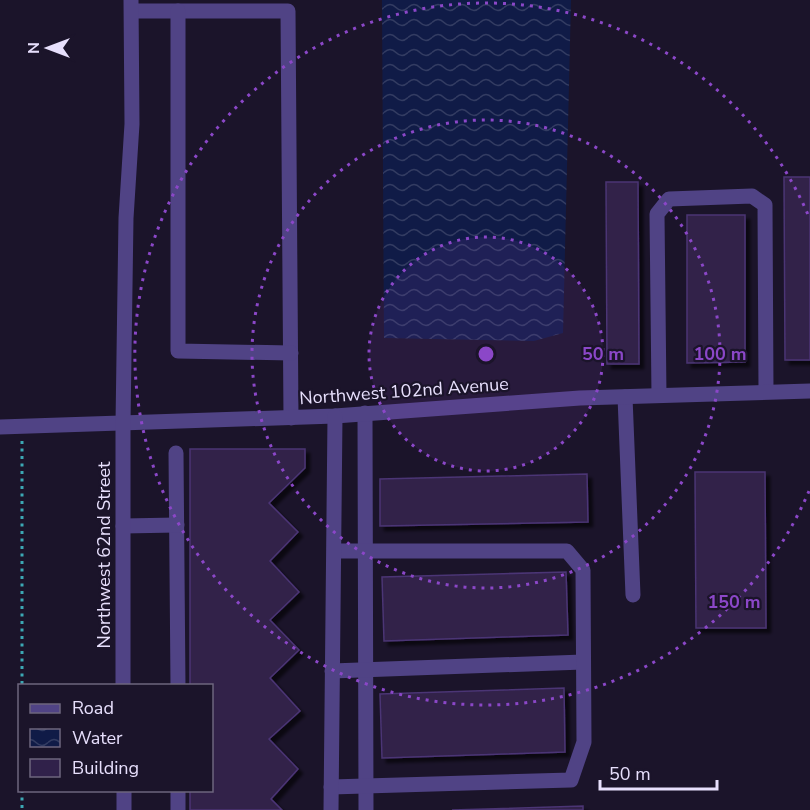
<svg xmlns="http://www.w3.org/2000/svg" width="810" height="810" viewBox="0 0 810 810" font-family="'Nunito Sans',sans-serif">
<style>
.water{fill:url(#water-waves)}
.building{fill:#30214a;stroke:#4b3574;stroke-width:1.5;filter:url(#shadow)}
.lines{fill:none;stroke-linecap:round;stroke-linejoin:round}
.path{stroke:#3ca8b4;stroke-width:3;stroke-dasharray:3 4.5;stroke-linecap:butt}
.minor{stroke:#504385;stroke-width:15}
.ring{fill:none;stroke:#8b47c8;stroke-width:3;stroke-dasharray:3 6}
.labels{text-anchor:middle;stroke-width:4.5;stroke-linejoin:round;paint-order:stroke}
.street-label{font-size:18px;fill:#e7dffc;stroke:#1b142a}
.centre{fill:#8b47c8;stroke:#1b142a;stroke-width:3}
.ring-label{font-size:18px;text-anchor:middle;font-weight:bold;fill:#8b47c8;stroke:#1b142a;stroke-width:4.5;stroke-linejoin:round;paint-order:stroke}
</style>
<defs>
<pattern id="water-waves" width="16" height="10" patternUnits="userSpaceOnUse" patternTransform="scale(1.5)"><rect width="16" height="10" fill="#101b47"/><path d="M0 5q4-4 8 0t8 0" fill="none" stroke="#333c62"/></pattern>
<filter id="shadow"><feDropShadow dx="4.5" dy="4.5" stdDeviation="1.5" flood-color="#0009"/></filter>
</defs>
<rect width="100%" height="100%" fill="#1b142a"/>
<!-- water -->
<path class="water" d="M382,0H571L563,333L534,341L384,338Z"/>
<!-- building -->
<g class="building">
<path d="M784,177H810V360H785Z"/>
<path d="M606,182H638L639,364H607Z"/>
<path d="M687,215H745V362L687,363Z"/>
<path d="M190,449H305V468L269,503L298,532L270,561L299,592L270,620L299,650L270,678L300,711L269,739L298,769L271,799L282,810H190V790H212V686H190Z"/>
<path d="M695,472H765L766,628H696Z"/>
<path d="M587,474L588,522L380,526V479Z"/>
<path d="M566,572L568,635L384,641L382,577Z"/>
<path d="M564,688L565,752L382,758L380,694Z"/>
<path d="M583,806V810H452Z"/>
</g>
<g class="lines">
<!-- path -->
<g class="path">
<path d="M22,441V686"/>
<path d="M22,790V810"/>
</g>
<!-- minor -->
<g class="minor">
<path d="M132,11H288L291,418"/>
<path d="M178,11V351L291,353"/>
<path d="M659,395L657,214L669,199L752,196L765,205L766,391"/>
<path d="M625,397L633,595"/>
<path d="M365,413L366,810"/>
<path d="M0,427L335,416L580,398L810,391"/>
<path d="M176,453L178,686"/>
<path d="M123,526L177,525"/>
<path d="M332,671L583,662"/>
<path d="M123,686V424L126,218L132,124L131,0"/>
<path d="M331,787L571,780L584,742L583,570L567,551H335"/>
<path d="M124,790V810"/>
<path d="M178,790V810"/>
<path d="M331,810L335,416"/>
</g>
</g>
<!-- distance rings -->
<circle cx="486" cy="354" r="117" fill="#8b47c8" fill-opacity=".12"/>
<g class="ring">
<circle cx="486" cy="354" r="117"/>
<circle cx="486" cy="354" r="234"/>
<path d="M809 491A351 351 0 1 1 809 217"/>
</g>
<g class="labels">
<!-- street labels -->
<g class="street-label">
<text transform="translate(404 391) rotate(-4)" y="6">Northwest 102nd Avenue</text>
<text transform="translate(104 555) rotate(-90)" y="6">Northwest 62nd Street</text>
</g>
</g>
<circle cx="486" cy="354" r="9" class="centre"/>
<g class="ring-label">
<text x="603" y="360">50 m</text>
<text x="720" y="360">100 m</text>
<text x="734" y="608">150 m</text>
</g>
<!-- legend -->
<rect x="18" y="684" width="195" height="108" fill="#1b142a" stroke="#6d657e" stroke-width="1.5"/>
<rect x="30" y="704" width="30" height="9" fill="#504385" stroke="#6d657e" stroke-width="1.5"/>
<text x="72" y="714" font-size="18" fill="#e7dffc">Road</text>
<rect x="30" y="729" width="30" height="18" fill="url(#water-waves)" stroke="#6d657e" stroke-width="1.5"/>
<text x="72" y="744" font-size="18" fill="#e7dffc">Water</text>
<rect x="30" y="759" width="30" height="18" fill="#30214a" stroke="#6d657e" stroke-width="1.5"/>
<text x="72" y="774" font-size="18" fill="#e7dffc">Building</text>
<!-- north arrow -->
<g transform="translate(48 48) rotate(270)" stroke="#1b142a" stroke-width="4.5" paint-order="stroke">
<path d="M0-4.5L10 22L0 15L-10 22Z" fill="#e7dffc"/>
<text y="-9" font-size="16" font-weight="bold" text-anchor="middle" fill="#e7dffc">N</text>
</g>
<!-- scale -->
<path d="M600 780v9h117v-9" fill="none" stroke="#e7dffc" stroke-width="3"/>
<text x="609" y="780" font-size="18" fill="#e7dffc" stroke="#1b142a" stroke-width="4.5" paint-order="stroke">50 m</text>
</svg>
